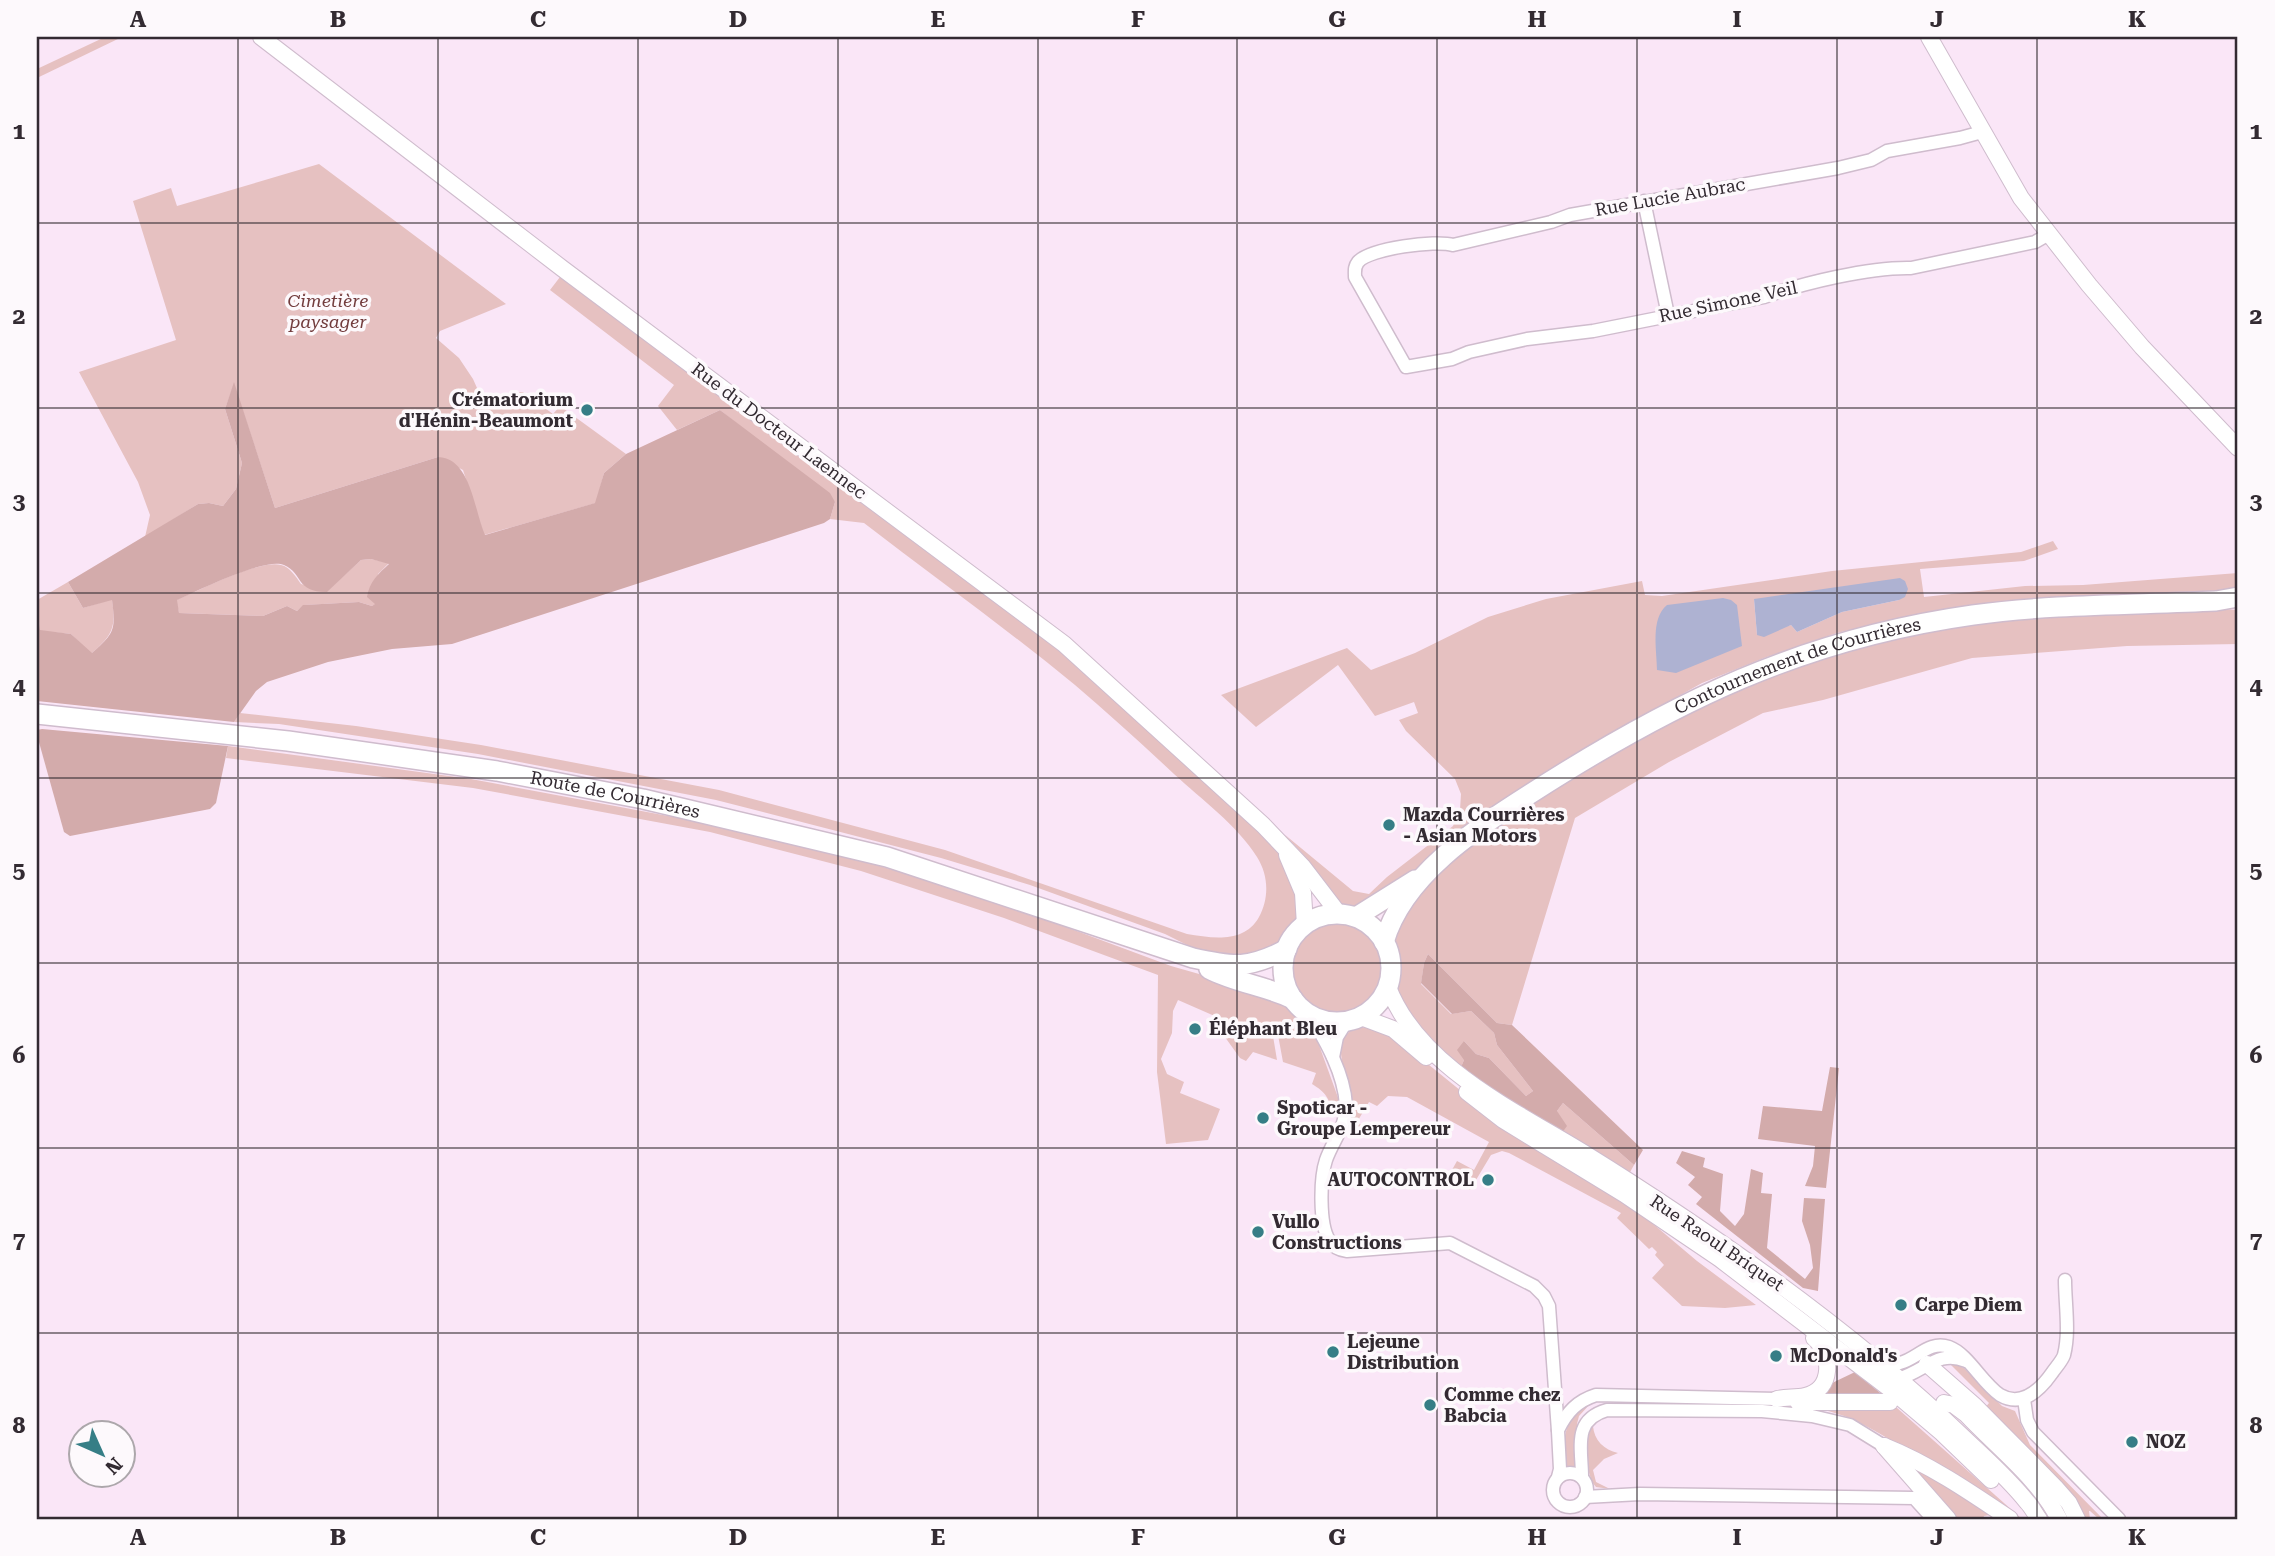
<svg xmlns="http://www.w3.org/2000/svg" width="2275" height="1556" viewBox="0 0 2275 1556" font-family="'Roboto Serif',serif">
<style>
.green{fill:#e6c1c1;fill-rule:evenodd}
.forest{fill:#d3abab;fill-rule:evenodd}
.water{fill:#aeb2d2}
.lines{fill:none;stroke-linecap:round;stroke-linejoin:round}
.minor-casing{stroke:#cfbccd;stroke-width:15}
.tertiary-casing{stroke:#cfbccd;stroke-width:18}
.secondary-casing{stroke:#cfbccd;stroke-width:22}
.minor{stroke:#fff;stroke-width:12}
.tertiary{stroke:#fff;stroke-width:16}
.secondary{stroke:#fff;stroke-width:19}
.grid{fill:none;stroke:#332b32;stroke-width:2;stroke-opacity:0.55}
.poi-dot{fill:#367e86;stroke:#fdf9fc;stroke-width:2.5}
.labels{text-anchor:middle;stroke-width:7;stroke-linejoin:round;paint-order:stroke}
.street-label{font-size:18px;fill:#332b32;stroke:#fdf9fc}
.park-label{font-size:18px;font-style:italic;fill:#723c3d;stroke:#fdf9fc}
.poi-label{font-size:18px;font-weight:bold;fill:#332b32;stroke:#fdf9fc;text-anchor:start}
.neatline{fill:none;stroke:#332b32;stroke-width:2.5}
.grid-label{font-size:23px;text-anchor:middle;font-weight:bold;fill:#332b32}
</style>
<rect width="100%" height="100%" fill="#fae6f7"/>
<!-- green -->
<g class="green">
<path d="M105,37H122L37,78V69Z"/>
<path d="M319,164L506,304L440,331L436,338L459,358L473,379L481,397L523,392L553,414L560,406L626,454L604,473L596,503L484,535L463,470L438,457L275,508L234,384L225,409L242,463L236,489L223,506L209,503L198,504L145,537L150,515L138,482L79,372L176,340L133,201L171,188L177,206Z"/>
<path d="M560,277L1045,639L1123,703L1256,828L1276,850L1294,881L1299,914L1276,944L1252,957L1203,953L1165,934L1030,885L941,858L716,800L478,754L279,724L234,722L240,713L356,726L481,745L719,790L945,850L1187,934C1212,938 1244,944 1259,917C1269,899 1269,876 1257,857C1237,825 1202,800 1174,774C1142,744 1109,714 1075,685C1007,629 934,577 864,523L830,519L835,502L720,410L677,430L658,406L674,385L550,290Z"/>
<path d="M2053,541L2058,549L2024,561L1920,569L1924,597L2025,586L2083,585L2238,573V592L2021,601L1922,613L1837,633L1764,658L1702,683L1583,750L1498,806L1415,873L1360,908L1337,904L1330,898L1309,861L1284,834L1353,891L1369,894L1387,877L1453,826L1460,810L1461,794L1455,779L1406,731L1399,720L1418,713L1414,702L1375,716L1338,665L1256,727L1221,695L1347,648L1371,670L1415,653L1488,617L1546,599L1642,581L1645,595L1662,596L1832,571L2021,552ZM1754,599L1899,600L1842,612L1797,632L1791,625L1757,635Z"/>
<path d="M371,559L389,563L378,574L376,604L372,606L359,602L304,605L297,611L287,606L263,616L179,613L176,600C199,591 259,559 281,565C290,567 296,577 301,584L327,591L361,560Z"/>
<path d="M68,582L83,608L112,599C116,629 113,634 91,654L71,634L40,631L37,600Z"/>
<path d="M2222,609L2238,610V644L2127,646L1972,658L1823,700L1763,713L1669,762L1575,818L1512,1025L1497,1023L1428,954L1424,963L1421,984L1451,1014L1471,1011L1494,1033L1497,1045L1533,1091L1526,1096L1489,1058L1476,1054L1464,1041V1060L1461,1067L1444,1056L1406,1015L1396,992L1399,970L1392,938L1425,884L1462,850L1505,818L1622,746L1714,697L1836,653L1919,632L1975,622L2045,616Z"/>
<path d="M228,746L471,779L711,824L864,861L1009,906L1171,966L1283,998L1315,1034L1340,1103L1339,1117L1332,1114C1330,1098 1325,1092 1312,1084L1316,1073L1283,1062L1278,1035L1273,1036L1277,1060L1253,1052L1246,1061L1240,1058L1222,1033L1226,1021L1178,1000L1173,1011L1172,1033L1161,1059L1167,1074L1184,1082L1180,1093L1220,1109L1208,1140L1166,1144L1157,1072L1158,975L1004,918L861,871L710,832L473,788L226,758Z"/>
<circle cx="1336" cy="968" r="46"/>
<path d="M1372,1026L1391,1034L1466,1095L1652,1223L1697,1261L1756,1305L1725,1308L1682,1306L1652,1278L1664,1265L1655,1255L1657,1252L1652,1247L1649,1249L1617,1218L1621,1213L1509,1153L1502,1151L1491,1155L1470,1190L1448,1177L1457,1161L1474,1170L1489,1142L1407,1097L1388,1096L1377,1106L1369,1102L1357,1122L1365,1127L1356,1137L1345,1134C1360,1097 1338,1075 1341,1040L1351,1030Z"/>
<path d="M1563,1103L1634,1165L1629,1174L1561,1134L1557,1111Z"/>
<path d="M1948,1362L1964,1368L2002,1406L2015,1411L2030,1445L2103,1519H2099L2090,1511H2089L2090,1519H2082L1984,1409L1989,1403Z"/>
<path d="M1591,1403L1579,1416L1577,1424V1468L1565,1469C1564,1447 1561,1429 1577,1413C1582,1407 1584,1404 1591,1403Z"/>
<path d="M1831,1406L1897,1408L2022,1519H2018C1983,1495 1946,1473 1909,1451C1878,1433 1848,1412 1812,1408Z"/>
<path d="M1591,1425L1593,1426C1594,1440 1604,1450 1618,1453L1604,1459L1593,1470L1596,1482L1610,1489L1596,1487L1592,1482L1587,1466V1429Z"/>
<path d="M1899,1456L2003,1519H1994L1990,1515L1984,1516L1983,1519H1953Z"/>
</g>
<!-- forest -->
<g class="forest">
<path d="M234,382L275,508L438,457C471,458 474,510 485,535L595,503L604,473L626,454L720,410L830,493L835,502L830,519L824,523L452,644L392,649L328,662L267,682L256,691L234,722L37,701V601L40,630L71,634L92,653C114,633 116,631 112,600L83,608L68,582L198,504L209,503L223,506L236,489L242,463L225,409ZM371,559L389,564C379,573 369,582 367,597L375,604L372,606L359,602L303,605L297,611L287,606L263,616L179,613L177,600C197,591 265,557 284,565C304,574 295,592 327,592L361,560Z"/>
<path d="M42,729L228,746L216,803L210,809L70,836L64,832L37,735V730Z"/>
<path d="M1428,954L1497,1023L1512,1025L1643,1150L1634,1165L1563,1103L1557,1111L1567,1126L1561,1134L1510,1102L1461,1067L1464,1060L1457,1050L1464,1041L1476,1054L1489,1058L1526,1096L1533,1091L1497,1045L1494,1033L1471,1011L1452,1014L1421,983L1424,963Z"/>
<path d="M1830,1067L1839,1068L1826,1188L1805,1186L1813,1166L1815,1146L1758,1139L1763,1106L1822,1111Z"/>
<path d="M1682,1151L1705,1158L1703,1167L1723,1174L1720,1211L1735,1226L1744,1214L1751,1169L1763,1173L1761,1193L1772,1194L1767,1248L1805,1279L1813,1268L1810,1245L1802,1221L1804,1198L1825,1199L1818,1291L1803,1288L1696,1204L1702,1197L1688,1185L1695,1177L1676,1163Z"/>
<path d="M1855,1372L1885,1397L1821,1395L1830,1384Z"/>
</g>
<!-- water -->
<g class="water">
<path d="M1900,578L1905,581L1908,589L1905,597L1899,600L1842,612L1797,632L1791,625L1764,637L1757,635L1754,599Z"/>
<path d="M1723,598L1731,600L1737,605L1742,646L1676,673L1657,670C1657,650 1650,619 1667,605Z"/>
</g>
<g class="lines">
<defs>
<g id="minor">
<path d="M1982,132L1960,138L1887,151L1871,160L1838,168L1570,215L1551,222L1453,245C1436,240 1370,248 1358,262C1354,267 1355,271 1355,277L1406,367L1452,359L1469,352L1527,339L1593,331L1764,297C1803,283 1870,267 1911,268L2035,242L2049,234"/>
<path d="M1644,201L1668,315"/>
<path d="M1310,1015C1326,1042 1344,1073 1346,1105C1347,1125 1332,1142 1326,1160C1320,1178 1319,1224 1329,1240C1333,1247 1339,1250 1347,1251L1450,1243L1534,1286L1544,1296L1549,1306L1558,1431L1560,1469L1558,1477"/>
<path d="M1333,1057L1337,1037L1347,1021"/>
<path d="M1879,1361C1886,1363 1893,1365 1900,1363C1917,1359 1929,1340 1949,1347C1968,1354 1982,1383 2000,1395C2022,1408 2040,1390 2052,1373C2056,1367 2062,1361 2064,1355C2070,1332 2065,1303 2065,1280"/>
<path d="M1898,1379C1924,1372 1938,1349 1966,1361"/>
<path d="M2024,1399L2027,1420L2033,1432L2119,1519"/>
<path d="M1558,1430C1567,1412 1577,1401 1596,1395L1777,1399"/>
<circle cx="1570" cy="1490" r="17"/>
<path d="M1582,1477C1582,1448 1572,1420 1607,1410L1762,1411L1812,1416L1850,1425L1884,1446"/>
<path d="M1585,1497L1640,1494L1914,1498L1933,1519"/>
</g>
<g id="tertiary">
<path d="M261,37L563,269L1064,644L1263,825L1303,867L1339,914"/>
<path d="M1929,37L2021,198L2089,285L2142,347L2238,448"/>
<path d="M1287,855L1303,893L1305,925"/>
<path d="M1388,987C1419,1068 1518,1112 1587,1155C1650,1194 1712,1236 1772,1279C1839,1328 1904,1380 1964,1438C1985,1458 2009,1479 2027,1502C2032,1507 2035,1514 2039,1519"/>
<path d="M1361,1017L1393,1029L1426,1057"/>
<path d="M1467,1092L1503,1120L1624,1194L1720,1259L1890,1389L1942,1433L1991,1480"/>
<path d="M1927,1364L1975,1406L2055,1487L2069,1503L2077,1519"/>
<path d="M1777,1399C1786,1397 1796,1398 1805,1396C1834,1390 1832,1353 1814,1338"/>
<path d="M1798,1402H1890"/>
<path d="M1944,1403L1954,1405L1966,1414C1998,1448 2038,1478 2059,1519"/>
<path d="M1884,1446C1929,1464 1970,1492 2010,1519"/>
<path d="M1884,1446L1948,1519"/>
</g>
<g id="secondary">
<path id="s1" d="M37,714L288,741L497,771L643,799L887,857L1193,958C1234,967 1249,969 1287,949"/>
<circle cx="1337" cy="968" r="54"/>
<path d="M1356,917L1415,880"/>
<path id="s2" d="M1384,942C1403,876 1475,829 1530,794C1673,702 1802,639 1973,615C2053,604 2135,605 2216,601L2238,597"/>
<path d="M1209,969C1236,983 1266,986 1293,999"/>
</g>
</defs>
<!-- minor casing -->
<use href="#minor" class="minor-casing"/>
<!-- tertiary casing -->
<use href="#tertiary" class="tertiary-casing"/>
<!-- secondary casing -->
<use href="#secondary" class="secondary-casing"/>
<!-- minor -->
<use href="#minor" class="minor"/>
<!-- tertiary -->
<use href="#tertiary" class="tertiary"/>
<!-- secondary -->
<use href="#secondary" class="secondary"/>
</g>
<!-- grid -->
<path class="grid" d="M238,37V1519M438,37V1519M638,37V1519M838,37V1519M1038,37V1519M1237,37V1519M1437,37V1519M1637,37V1519M1837,37V1519M2037,37V1519M37,223H2238M37,408H2238M37,593H2238M37,778H2238M37,963H2238M37,1148H2238M37,1333H2238"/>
<!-- markers -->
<g class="poi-dot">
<circle cx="587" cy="410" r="7"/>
<circle cx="1389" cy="825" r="7"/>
<circle cx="1195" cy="1029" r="7"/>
<circle cx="1263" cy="1118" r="7"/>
<circle cx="1488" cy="1180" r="7"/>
<circle cx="1258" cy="1232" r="7"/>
<circle cx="1901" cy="1305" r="7"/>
<circle cx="1333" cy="1352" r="7"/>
<circle cx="1776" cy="1356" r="7"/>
<circle cx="1430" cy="1405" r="7"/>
<circle cx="2132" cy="1442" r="7"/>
</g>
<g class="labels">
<!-- street labels -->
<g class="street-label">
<text transform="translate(1670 197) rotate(-10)" y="6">Rue Lucie Aubrac</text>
<text transform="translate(1728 302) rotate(-12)" y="6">Rue Simone Veil</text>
<text transform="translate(779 431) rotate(37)" y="6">Rue du Docteur Laennec</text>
<text dy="6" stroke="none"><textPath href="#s2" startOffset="511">Contournement de Courrières</textPath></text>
<text dy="6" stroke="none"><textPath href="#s1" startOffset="584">Route de Courrières</textPath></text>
<text transform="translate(1717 1243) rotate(34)" y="6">Rue Raoul Briquet</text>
</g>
<!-- park labels -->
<g class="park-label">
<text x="328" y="307">Cimetière<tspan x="328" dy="21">paysager</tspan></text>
</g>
<!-- poi labels -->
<g class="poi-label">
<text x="573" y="406" text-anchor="end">Crématorium<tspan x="573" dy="21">d'Hénin-Beaumont</tspan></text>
<text x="1403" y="821">Mazda Courrières<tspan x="1403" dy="21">- Asian Motors</tspan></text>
<text x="1209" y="1035">Éléphant Bleu</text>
<text x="1277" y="1114">Spoticar -<tspan x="1277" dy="21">Groupe Lempereur</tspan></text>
<text x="1474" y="1186" text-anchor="end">AUTOCONTROL</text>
<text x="1272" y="1228">Vullo<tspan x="1272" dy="21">Constructions</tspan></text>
<text x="1915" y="1311">Carpe Diem</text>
<text x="1347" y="1348">Lejeune<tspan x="1347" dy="21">Distribution</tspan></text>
<text x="1790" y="1362">McDonald's</text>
<text x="1444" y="1401">Comme chez<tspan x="1444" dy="21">Babcia</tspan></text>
<text x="2146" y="1448">NOZ</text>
</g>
</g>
<!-- border -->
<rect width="2275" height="1556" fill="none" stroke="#fdf9fc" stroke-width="77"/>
<!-- north arrow -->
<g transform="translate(102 1454) rotate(135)"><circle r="33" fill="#fdf9fc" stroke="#aca7ab" stroke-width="2"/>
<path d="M0-5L12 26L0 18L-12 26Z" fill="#367e86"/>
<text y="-10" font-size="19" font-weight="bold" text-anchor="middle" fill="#332b32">N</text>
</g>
<rect x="38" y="38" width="2198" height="1480" class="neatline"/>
<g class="grid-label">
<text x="138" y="27">A</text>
<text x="338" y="27">B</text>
<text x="538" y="27">C</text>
<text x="738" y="27">D</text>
<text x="938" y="27">E</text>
<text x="1138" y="27">F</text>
<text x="1337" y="27">G</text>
<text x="1537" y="27">H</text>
<text x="1737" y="27">I</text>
<text x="1937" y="27">J</text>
<text x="2137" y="27">K</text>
<text x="19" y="139">1</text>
<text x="2256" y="139">1</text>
<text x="19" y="324">2</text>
<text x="2256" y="324">2</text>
<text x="19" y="509">3</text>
<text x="2256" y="509">3</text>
<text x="19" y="694">4</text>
<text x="2256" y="694">4</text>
<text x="19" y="878">5</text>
<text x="2256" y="878">5</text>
<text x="19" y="1063">6</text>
<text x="2256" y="1063">6</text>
<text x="19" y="1248">7</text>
<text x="2256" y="1248">7</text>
<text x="19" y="1433">8</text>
<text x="2256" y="1433">8</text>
<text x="138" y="1545">A</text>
<text x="338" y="1545">B</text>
<text x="538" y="1545">C</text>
<text x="738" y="1545">D</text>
<text x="938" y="1545">E</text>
<text x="1138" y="1545">F</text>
<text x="1337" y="1545">G</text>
<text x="1537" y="1545">H</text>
<text x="1737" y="1545">I</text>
<text x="1937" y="1545">J</text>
<text x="2137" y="1545">K</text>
</g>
</svg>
